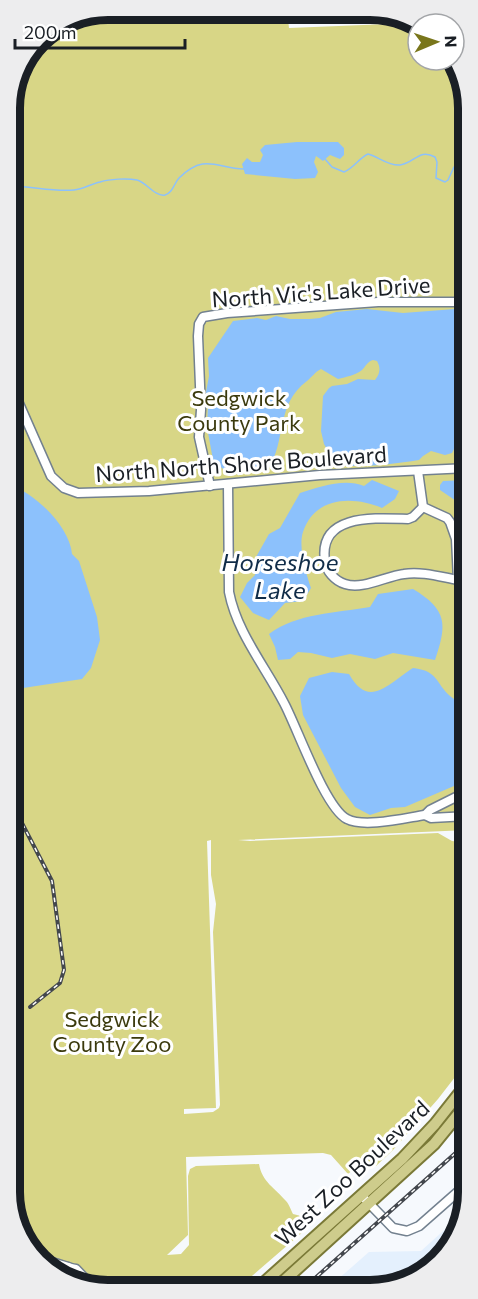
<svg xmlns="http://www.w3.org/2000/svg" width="478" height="1299" viewBox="0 0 478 1299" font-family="Commissioner,sans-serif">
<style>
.built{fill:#e4f0fd}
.green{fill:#d8d686;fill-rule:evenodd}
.water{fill:#8cc1fc}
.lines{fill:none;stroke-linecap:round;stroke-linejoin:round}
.stream{stroke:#8cc1fc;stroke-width:1.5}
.minor-casing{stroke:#73818f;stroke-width:11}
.major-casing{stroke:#7a7937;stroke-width:14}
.minor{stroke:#fff;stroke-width:8}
.major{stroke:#cecc8c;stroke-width:10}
.rail-casing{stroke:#43474d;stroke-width:4}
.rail{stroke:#fff;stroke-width:1.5;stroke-dasharray:4.5;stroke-linecap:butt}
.labels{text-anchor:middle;stroke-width:6;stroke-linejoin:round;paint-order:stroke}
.street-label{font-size:22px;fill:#1a1f25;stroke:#fff}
.park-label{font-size:22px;fill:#3b3a0d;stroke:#fff}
.water-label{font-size:24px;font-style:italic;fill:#102c48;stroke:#fff}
.rim{fill:none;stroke:#1a1f25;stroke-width:8}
</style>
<rect width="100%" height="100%" fill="#f6f9fd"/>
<!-- built -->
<path class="built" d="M462,1214L445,1256L390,1288H328L369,1252L421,1251Z"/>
<!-- green -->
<path class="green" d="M107,9L287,10L289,28L413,23L418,26V60H452L467,88L468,830L238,840L250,841L438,833L452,841L461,842L463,848L468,853L469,1059L438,1099L393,1150L376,1166L360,1164L348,1174L331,1155L323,1153L186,1157L188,1235L167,1255L181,1254L189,1245L188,1176L190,1169L196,1166L259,1164C262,1182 275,1188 286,1201C289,1204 291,1210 293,1214L301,1216L311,1215L304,1231L238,1288H88L38,1261L11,1211L9,101L42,34ZM211,840V875L216,904L213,932L220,1105L219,1108L213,1112L184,1114V1109L216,1108L207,841Z"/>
<!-- water -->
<g class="water">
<path d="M297,142H338L344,148V155L340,159L330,155L323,161L316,156L314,162L318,172L315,178L295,179L245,174L242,164L247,158L252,162H260L263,155L260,150L265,145Z"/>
<path d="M367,309L403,313L455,309L467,312L468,389L461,393L458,412L462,420V433L452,453L445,455L431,451L423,456L419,460C392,464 364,468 336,465L324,444L321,431L323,396L329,388L332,386L347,384L358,379L375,380C380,374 381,368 377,361L373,360C367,362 366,366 362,370C356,375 346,377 338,379L321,369C315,372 312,377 307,381C275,405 287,440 268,469L261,471L223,469L213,460L207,427L208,404L206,392L209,376L208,358L233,321L257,318L266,320L276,316L290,319H310L320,318L336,312Z"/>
<path d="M372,480L399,491L395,499L382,508C353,496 315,496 303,532C298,547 306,573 311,588L303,601L285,603L269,620L253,613L240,597L247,583L255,575L256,557L269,534L280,528L300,493C320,487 344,478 364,486Z"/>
<path d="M468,480V509L440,490V485L443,481Z"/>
<path d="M10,485C35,493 70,527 72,554L79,561L97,617L100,640L91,668L82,679L10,690Z"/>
<path d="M413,589C448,610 447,625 435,660L393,653L375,659L350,654L332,658L311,653L298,652L290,659L278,660L275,647L269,634C297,613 336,613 370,607L378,594Z"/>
<path d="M413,668C441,671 435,686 454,699C458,702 464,704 468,706V780L405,807L391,808L370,815L355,807L341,788L303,715L300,696L309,678L332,672L349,674C369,710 389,683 413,668Z"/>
</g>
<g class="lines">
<!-- stream -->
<g class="stream">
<path d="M325,159L332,167L344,172C354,168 359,158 368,154C379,157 388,166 400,165C415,163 419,148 435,157L437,162L436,178L445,182L448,180L454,167L467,163"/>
<path d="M9,186C31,186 53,192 74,190C83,189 91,184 100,182C110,179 127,178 137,180C146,182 155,197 165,195C173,193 174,183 179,178C205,153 216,168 244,169"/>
</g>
<defs>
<g id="minor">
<path d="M10,383L51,476L64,488L78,493L149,491L320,475L468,468"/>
<path d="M460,469L461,460L468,445"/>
<path d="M418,471L423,507L447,518L450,522L456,539L458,580L468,591"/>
<path d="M228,484L229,592C237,633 265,666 284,703C297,727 325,808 347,819C364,828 405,818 425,815L431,818L468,816"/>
<path d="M210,486L199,437L201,410L198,336L199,324L203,317L227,313L378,302H467"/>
<path d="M423,507L413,517L408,519C376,518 318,513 325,561C326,571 335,581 345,584C363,590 386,576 404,574C421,571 441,577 458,580"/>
<path d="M425,815L430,810L468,791"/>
<path d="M361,1195L393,1228L407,1231L419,1226L469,1182"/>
<path d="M37,1261C52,1259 63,1267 76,1269L94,1288"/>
<path d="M68,1267L70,1276L74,1280"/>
</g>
<g id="major">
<path d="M258,1288L402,1159L435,1124L469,1081"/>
<path d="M276,1288L434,1144L469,1101"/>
</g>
</defs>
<!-- minor casing -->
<use href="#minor" class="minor-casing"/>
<!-- major casing -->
<use href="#major" class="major-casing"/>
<!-- minor -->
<use href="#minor" class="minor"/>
<!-- major -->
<use href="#major" class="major"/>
<defs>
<g id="rail">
<path d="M10,800L52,881L64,970L60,983L30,1007"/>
<path d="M304,1288L469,1141"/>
</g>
</defs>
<!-- rail casing -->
<use href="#rail" class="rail-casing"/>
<!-- rail -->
<use href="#rail" class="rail"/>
</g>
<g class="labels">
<!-- street labels -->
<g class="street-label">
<text transform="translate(321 292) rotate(-4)" y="8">North Vic's Lake Drive</text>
<text transform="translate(241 464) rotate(-4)" y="8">North North Shore Boulevard</text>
<text transform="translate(352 1173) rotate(-43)" y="8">West Zoo Boulevard</text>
</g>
<!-- park labels -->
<g class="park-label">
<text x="239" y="406">Sedgwick<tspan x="239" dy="25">County Park</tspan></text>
<text x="112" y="1027">Sedgwick<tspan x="112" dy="25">County Zoo</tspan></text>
</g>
<!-- water labels -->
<g class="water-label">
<text x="280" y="571">Horseshoe<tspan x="280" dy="28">Lake</tspan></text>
</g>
</g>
<!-- crop -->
<path d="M0 0H478V1299H0ZM108 20H370A88 88 0 0 1 458 108V1192A88 88 0 0 1 370 1280H108A88 88 0 0 1 20 1192V108A88 88 0 0 1 108 20Z" fill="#ededee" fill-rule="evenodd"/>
<path class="rim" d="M108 20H370A88 88 0 0 1 458 108V1192A88 88 0 0 1 370 1280H108A88 88 0 0 1 20 1192V108A88 88 0 0 1 108 20Z"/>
<!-- north arrow -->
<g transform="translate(436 42) rotate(88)"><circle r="28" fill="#ffffff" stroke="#a3a5a8" stroke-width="1.5"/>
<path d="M0-4.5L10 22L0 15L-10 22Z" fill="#79761b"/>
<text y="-9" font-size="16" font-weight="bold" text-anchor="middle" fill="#1a1f25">N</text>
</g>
<!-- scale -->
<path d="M15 39v9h170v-9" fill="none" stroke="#1a1f25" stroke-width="3"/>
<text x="24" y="39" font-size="18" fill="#1a1f25" stroke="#ffffff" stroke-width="4.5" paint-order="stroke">200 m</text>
</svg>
